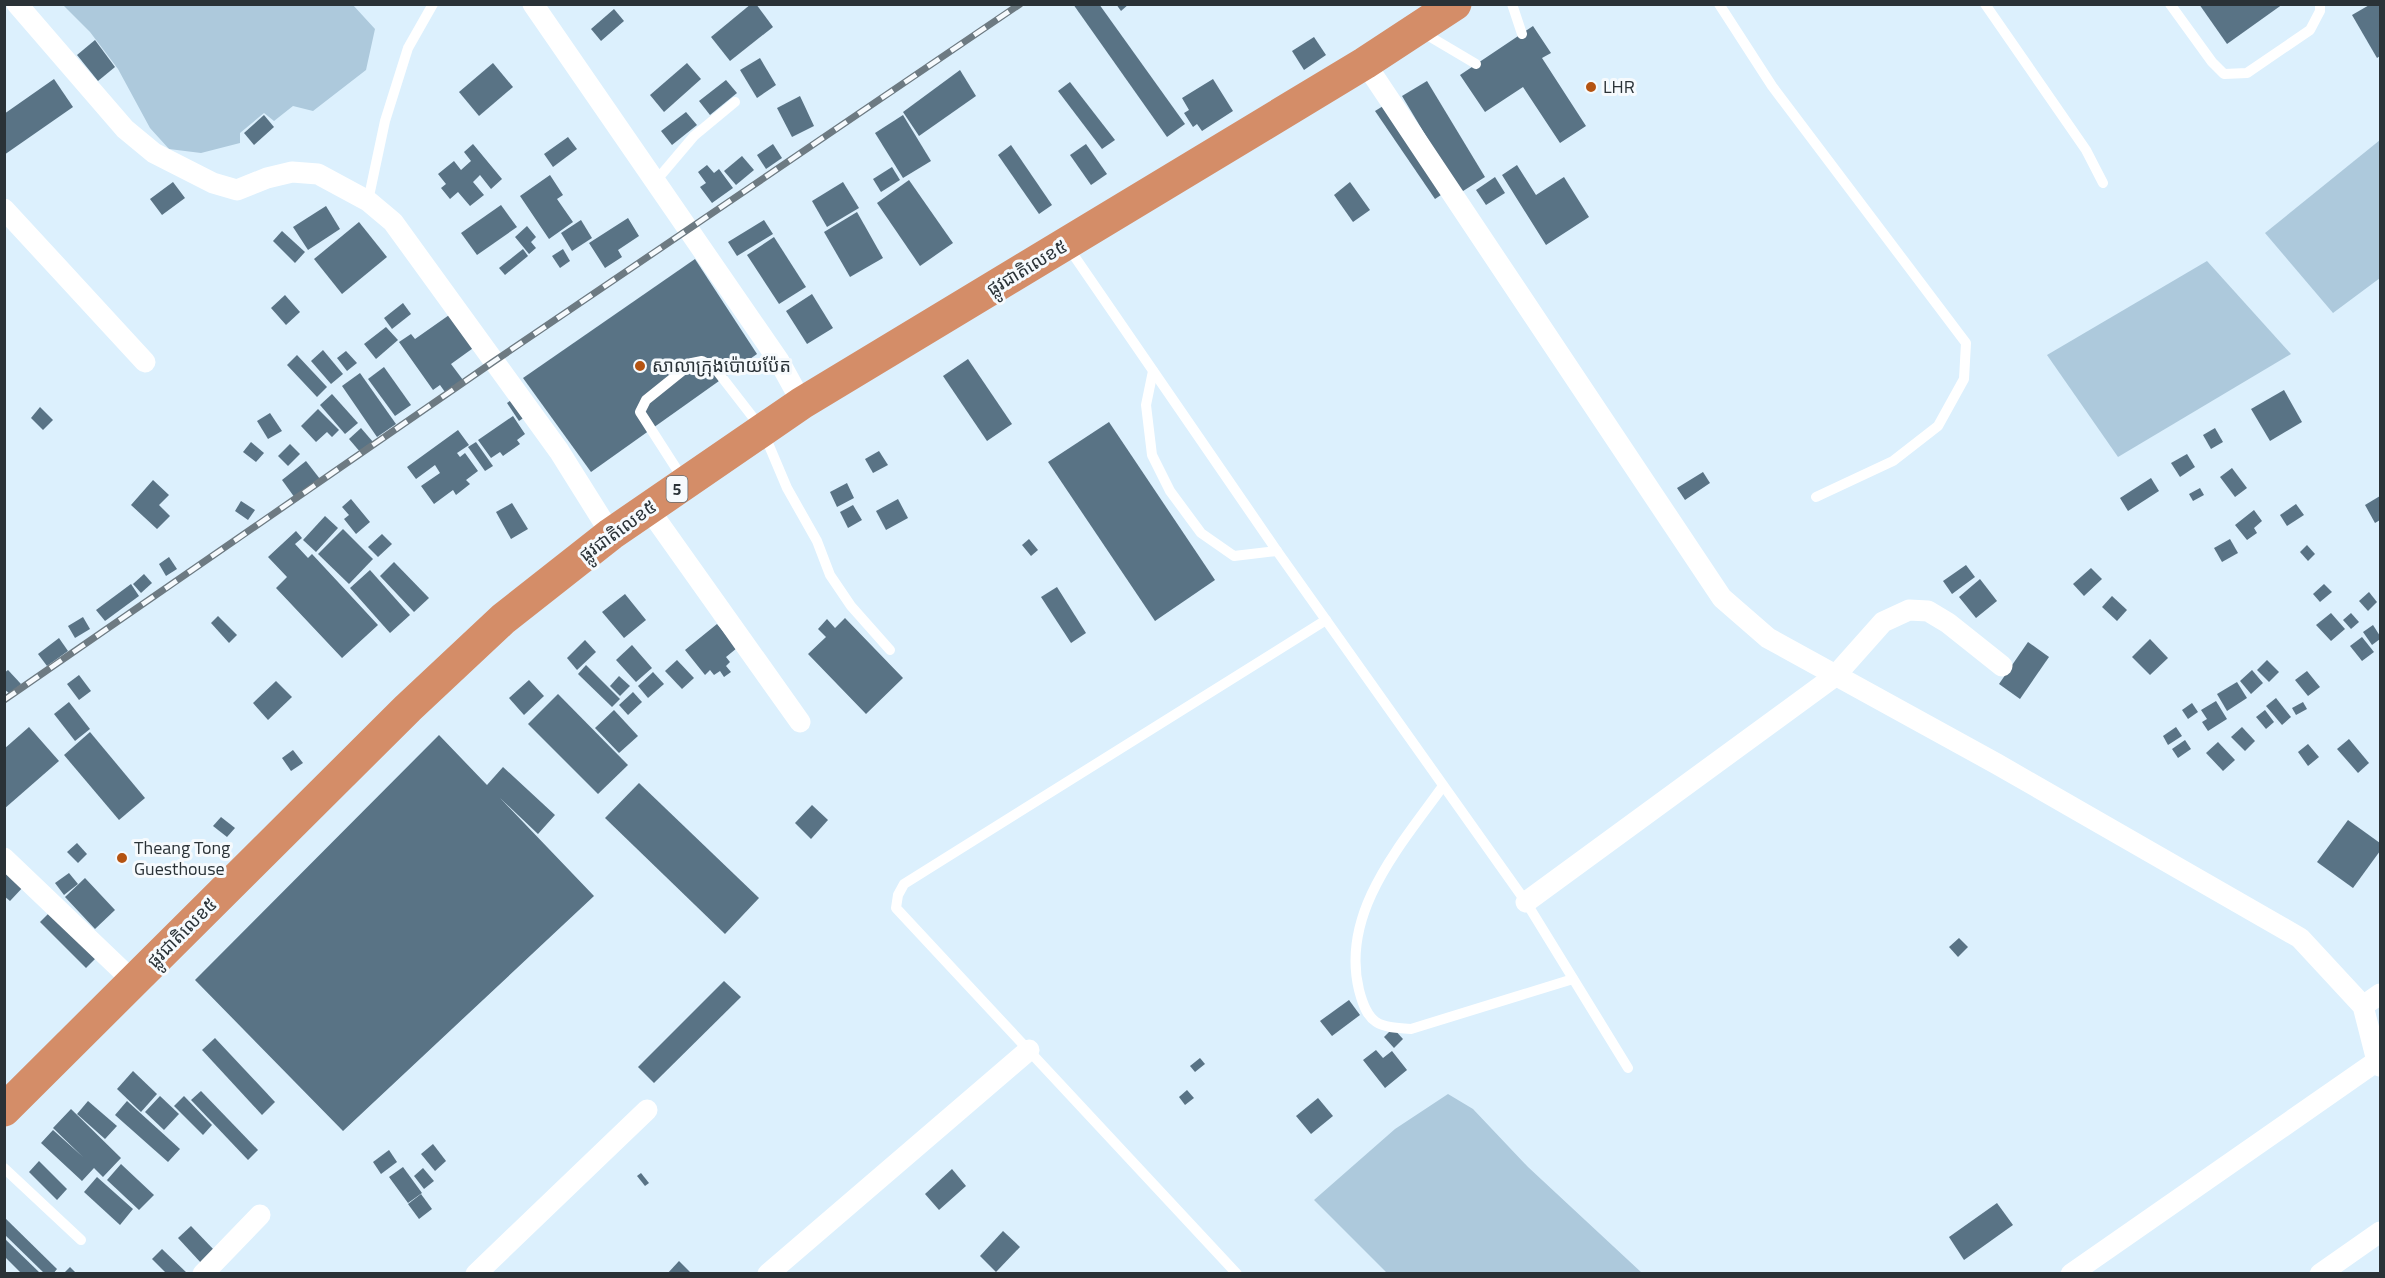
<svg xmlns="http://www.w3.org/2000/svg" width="2385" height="1278" viewBox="0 0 2385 1278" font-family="'Titillium Web','Noto Sans Khmer',sans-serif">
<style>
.water{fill:#adc9dc}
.building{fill:#597385}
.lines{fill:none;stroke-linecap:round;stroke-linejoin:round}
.lane{stroke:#fff;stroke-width:10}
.street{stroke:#fff;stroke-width:21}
.highway{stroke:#d48d68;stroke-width:33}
.rail-casing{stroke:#6d7a82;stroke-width:7}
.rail{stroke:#f6fafd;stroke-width:4.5;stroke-dasharray:14;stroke-linecap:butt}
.poi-dot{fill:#b45311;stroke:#f6fafd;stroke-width:2}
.labels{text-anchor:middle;stroke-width:6;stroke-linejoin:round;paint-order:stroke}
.shield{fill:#f6fafd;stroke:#676e72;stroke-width:1.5}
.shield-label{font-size:16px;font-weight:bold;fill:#2a3237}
.poi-label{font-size:18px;fill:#2a3237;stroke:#f6fafd;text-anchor:start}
.street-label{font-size:18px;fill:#2a3237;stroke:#f6fafd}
</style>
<rect width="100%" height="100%" fill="#dcf0fd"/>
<!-- water -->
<g class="water">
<path d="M63,5H353L375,29L366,70L313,111L293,106L274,121L264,113L240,133V143L201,153L169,149L150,128L118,69L90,32Z"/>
<path d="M2380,140V278L2333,313L2265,233Z"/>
<path d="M2207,261L2291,354L2118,457L2047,355Z"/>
<path d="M1448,1094L1473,1109L1528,1167L1642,1273H1387L1314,1200L1395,1129Z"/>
</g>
<!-- building -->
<g class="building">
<path d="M751,4H756L773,27L730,61L711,37Z"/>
<path d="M1073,4H1099L1185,124L1167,137Z"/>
<path d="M1116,4H1129L1121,11Z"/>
<path d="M2199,4H2283L2227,44Z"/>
<path d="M2371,4H2380V56L2377,58L2352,15Z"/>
<path d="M614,9L624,21L601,41L591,29Z"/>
<path d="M1533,26L1551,53L1542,58L1586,126L1560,143L1523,87L1485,112L1460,75Z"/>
<path d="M1314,37L1326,55L1304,70L1292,51Z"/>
<path d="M95,40L115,67L98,81L77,55Z"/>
<path d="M760,58L776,85L757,98L740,70Z"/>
<path d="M493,63L513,87L479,116L459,92Z"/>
<path d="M687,63L701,79L664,112L650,95Z"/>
<path d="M960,70L976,96L919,136L903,112Z"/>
<path d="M54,79L73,107L4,155V114Z"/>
<path d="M1213,79L1233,111L1202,131L1197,124L1193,127L1184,113L1189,110L1182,98Z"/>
<path d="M726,80L737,93L710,115L699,101Z"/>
<path d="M1427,81L1485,177L1460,193L1402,96Z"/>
<path d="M1070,82L1115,140L1102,149L1058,91Z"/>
<path d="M800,96L814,126L792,137L777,108Z"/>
<path d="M1388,103L1447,191L1435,199L1375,111Z"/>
<path d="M686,112L697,125L672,145L661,131Z"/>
<path d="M264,115L274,127L254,145L244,133Z"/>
<path d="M903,115L931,161L903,178L875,133Z"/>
<path d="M568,137L577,149L553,167L544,154Z"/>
<path d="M473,144L502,179L491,189L480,175L473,182L484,195L470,206L458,192L450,199L441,188L446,184L438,174L454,161L461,170L471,161L464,152Z"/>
<path d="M773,144L782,158L766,169L757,155Z"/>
<path d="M1086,144L1107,174L1091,185L1070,155Z"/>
<path d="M1011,145L1052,205L1039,214L998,155Z"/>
<path d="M742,156L754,170L736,185L724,171Z"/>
<path d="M707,165L714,173L719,169L733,188L712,203L700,187L706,183L698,172Z"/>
<path d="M1517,165L1536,195L1564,177L1589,217L1546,245L1502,175Z"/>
<path d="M892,167L900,180L881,192L873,179Z"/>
<path d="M550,175L563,195L557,199L573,222L549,239L520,196Z"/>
<path d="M1495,177L1505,193L1486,205L1476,190Z"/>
<path d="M909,180L953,243L920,266L877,203Z"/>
<path d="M173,182L185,198L162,215L150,199Z"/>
<path d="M843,182L859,208L827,227L812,201Z"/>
<path d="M1350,182L1370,210L1353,222L1334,195Z"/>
<path d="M501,205L517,227L477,255L461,233Z"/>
<path d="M326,206L340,229L308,250L293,227Z"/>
<path d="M857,212L883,258L850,277L824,232Z"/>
<path d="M628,218L639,236L618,250L622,257L605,268L589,243Z"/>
<path d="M581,220L592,238L572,251L561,233Z"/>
<path d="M764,220L773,234L737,256L728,242Z"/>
<path d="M359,222L387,257L342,294L314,259Z"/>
<path d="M527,226L536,237L531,242L536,248L529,254L515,237Z"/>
<path d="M282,231L305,252L295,263L273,241Z"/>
<path d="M774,237L806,287L779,304L747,255Z"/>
<path d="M523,249L528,256L505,275L499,268Z"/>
<path d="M563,249L570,261L560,268L552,256Z"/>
<path d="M695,259L757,354L591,472L523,378Z"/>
<path d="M812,294L833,328L807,344L786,311Z"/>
<path d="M285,295L300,312L286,325L271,308Z"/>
<path d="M403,303L411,314L392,329L384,318Z"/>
<path d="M452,313L476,346L451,364L463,380L445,392L440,385L433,390L399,342L411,334L415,339Z"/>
<path d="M386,327L398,340L376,359L364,344Z"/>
<path d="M323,350L343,374L331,384L311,361Z"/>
<path d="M346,351L357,363L347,371L337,358Z"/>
<path d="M297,355L327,387L317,397L287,365Z"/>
<path d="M968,359L1012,424L987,441L943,376Z"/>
<path d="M384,367L411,405L395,416L368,379Z"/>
<path d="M360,373L396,424L377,437L342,386Z"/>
<path d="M2284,390L2302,422L2270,441L2251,409Z"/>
<path d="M332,394L358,423L345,434L320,405Z"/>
<path d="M517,396L529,414L519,421L507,403Z"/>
<path d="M40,407L53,420L43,430L31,418Z"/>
<path d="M318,409L339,430L332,437L327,432L316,442L301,426Z"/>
<path d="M270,413L282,431L268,439L257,421Z"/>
<path d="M513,416L525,434L517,440L520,444L503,456L500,452L491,458L478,440Z"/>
<path d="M1109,422L1215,580L1155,621L1048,462Z"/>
<path d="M361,428L373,442L361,453L349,439Z"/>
<path d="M2215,428L2223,442L2211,449L2203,435Z"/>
<path d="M458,430L469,445L457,453L460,457L465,453L478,471L466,480L470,484L456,495L453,490L434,504L421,486L440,473L435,465L416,479L407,467Z"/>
<path d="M251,442L264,453L256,462L243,452Z"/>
<path d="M476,442L493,466L485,471L468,447Z"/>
<path d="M290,444L300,454L288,466L278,456Z"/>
<path d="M879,451L888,465L873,473L865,459Z"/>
<path d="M2187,454L2195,467L2180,477L2171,463Z"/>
<path d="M306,461L320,479L295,498L282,480Z"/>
<path d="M2232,468L2247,488L2235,497L2220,477Z"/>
<path d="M1703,472L1710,483L1685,500L1677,488Z"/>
<path d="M2151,478L2159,491L2128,511L2120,498Z"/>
<path d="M153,480L169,495L159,505L170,516L157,529L131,505Z"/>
<path d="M847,483L854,498L837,507L830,492Z"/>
<path d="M2200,488L2204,495L2193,501L2189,494Z"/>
<path d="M2380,496V520L2375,523L2365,505Z"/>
<path d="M351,499L370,522L356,534L344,519L349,515L342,507Z"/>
<path d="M898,499L908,518L886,530L876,511Z"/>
<path d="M241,501L255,510L248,520L235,511Z"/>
<path d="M512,503L528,529L511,539L496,512Z"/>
<path d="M2296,504L2304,515L2287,526L2280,515Z"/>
<path d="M853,505L862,520L848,528L840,512Z"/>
<path d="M2254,510L2262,521L2254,528L2257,533L2247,540L2235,525Z"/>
<path d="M325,516L338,528L316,552L303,540Z"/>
<path d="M343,529L373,559L349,584L318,554Z"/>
<path d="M296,531L302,538L295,544L308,558L312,554L378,625L342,658L276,588L287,577L268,557Z"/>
<path d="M382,534L392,544L378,557L368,547Z"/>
<path d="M1029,539L1038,550L1031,556L1022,545Z"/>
<path d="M2230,539L2238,553L2222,562L2214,548Z"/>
<path d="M2307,545L2315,554L2308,561L2300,552Z"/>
<path d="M169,557L177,569L166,576L159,564Z"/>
<path d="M394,562L429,598L414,612L380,576Z"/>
<path d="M1966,565L1975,577L1952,594L1943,581Z"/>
<path d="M2091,568L2102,579L2084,596L2073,584Z"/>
<path d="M370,570L410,615L390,633L350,588Z"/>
<path d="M144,574L152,583L141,593L133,584Z"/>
<path d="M1980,579L1997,601L1976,618L1959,597Z"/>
<path d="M131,584L139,596L105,621L96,610Z"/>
<path d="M2324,584L2332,592L2320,602L2313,594Z"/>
<path d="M1057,587L1086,633L1071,643L1041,597Z"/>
<path d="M2369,592L2377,602L2368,611L2359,601Z"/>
<path d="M625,594L646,620L624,638L602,612Z"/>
<path d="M2112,596L2127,610L2117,621L2102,607Z"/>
<path d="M2331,613L2345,629L2331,641L2316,625Z"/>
<path d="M2351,613L2359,622L2351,629L2343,620Z"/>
<path d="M218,616L237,635L229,643L211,623Z"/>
<path d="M83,617L90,629L75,638L68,626Z"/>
<path d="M845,618L903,678L866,714L808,654L826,637L818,629L827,619L835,628Z"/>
<path d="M717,624L737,648L726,657L730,662L726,666L731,672L724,677L720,671L714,675L710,670L705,675L685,650Z"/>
<path d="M2373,625L2380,636V639L2372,645L2363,632Z"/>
<path d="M2362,637L2374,652L2362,661L2350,646Z"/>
<path d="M59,638L68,651L47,666L38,654Z"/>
<path d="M2150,639L2168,658L2150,675L2132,657Z"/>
<path d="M585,640L596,652L577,670L567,658Z"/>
<path d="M2028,642L2049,657L2020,699L1999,684Z"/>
<path d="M632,645L652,668L636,682L616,660Z"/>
<path d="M677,660L694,678L682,689L665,671Z"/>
<path d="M2267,660L2279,672L2269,682L2257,670Z"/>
<path d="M586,665L620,699L612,707L578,674Z"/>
<path d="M8,670L21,684L10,694L4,689V673Z"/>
<path d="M2252,670L2263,683L2251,694L2240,681Z"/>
<path d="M2307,671L2320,687L2308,696L2295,680Z"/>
<path d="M653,672L664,684L648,698L638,686Z"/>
<path d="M79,675L91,691L79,700L67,684Z"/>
<path d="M619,676L630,686L620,696L610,686Z"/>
<path d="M529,680L544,696L524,715L509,698Z"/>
<path d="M276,681L292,697L268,720L253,703Z"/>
<path d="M2237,682L2247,698L2227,711L2217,694Z"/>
<path d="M633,692L642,702L628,715L619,705Z"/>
<path d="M558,694L628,765L598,794L528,724Z"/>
<path d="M2276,698L2291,717L2282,725L2266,706Z"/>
<path d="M2216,701L2227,719L2208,731L2202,722L2207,719L2201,710Z"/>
<path d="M69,702L90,729L75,741L54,714Z"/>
<path d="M2303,702L2307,709L2296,715L2292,708Z"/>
<path d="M2192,703L2198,712L2188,719L2182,710Z"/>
<path d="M614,710L638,736L619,753L595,728Z"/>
<path d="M2265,710L2274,722L2266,729L2256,717Z"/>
<path d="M29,727L59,761L4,809V749Z"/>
<path d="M2176,727L2182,736L2168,745L2163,736Z"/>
<path d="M2242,727L2255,741L2245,751L2231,737Z"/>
<path d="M90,732L145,798L119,820L64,755Z"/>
<path d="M439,735L487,785L503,767L555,815L538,834L500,798L594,896L343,1131L195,980Z"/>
<path d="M2349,739L2369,763L2358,773L2337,749Z"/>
<path d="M2185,740L2191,749L2178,758L2172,749Z"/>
<path d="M2218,742L2235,760L2223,771L2206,753Z"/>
<path d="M2308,744L2319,757L2308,766L2298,752Z"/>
<path d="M293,750L303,763L291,771L282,758Z"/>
<path d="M639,783L759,898L725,934L605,818Z"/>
<path d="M812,805L828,820L811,839L795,823Z"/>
<path d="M221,817L235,828L227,837L213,826Z"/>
<path d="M2348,820L2380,843V851L2353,888L2317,862Z"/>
<path d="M77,843L87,854L78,863L67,852Z"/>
<path d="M4,867L25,885L10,901L4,896Z"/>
<path d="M69,873L78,884L64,895L55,883Z"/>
<path d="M85,878L115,910L95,929L65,897Z"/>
<path d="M51,911L97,957L86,968L40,922Z"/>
<path d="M1959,938L1968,947L1958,957L1949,947Z"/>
<path d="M724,981L741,997L654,1083L638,1067Z"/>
<path d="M1349,1000L1360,1015L1332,1036L1320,1021Z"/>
<path d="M1393,1028L1403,1039L1394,1048L1384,1037Z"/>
<path d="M215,1038L275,1102L262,1115L202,1050Z"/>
<path d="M1376,1050L1383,1058L1392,1051L1407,1070L1385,1088L1363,1060Z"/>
<path d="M1200,1058L1205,1064L1195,1072L1190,1066Z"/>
<path d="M133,1071L157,1094L141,1112L117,1089Z"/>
<path d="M1187,1090L1194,1098L1185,1105L1179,1097Z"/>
<path d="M201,1091L258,1150L248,1160L191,1100Z"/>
<path d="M160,1096L179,1114L164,1130L145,1112Z"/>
<path d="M184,1096L212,1125L203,1135L174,1106Z"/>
<path d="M1318,1098L1333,1116L1311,1134L1296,1116Z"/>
<path d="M88,1101L117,1126L105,1139L77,1114Z"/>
<path d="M127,1101L180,1149L168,1162L115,1115Z"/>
<path d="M71,1109L121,1158L103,1177L94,1168L82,1181L41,1143L53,1130L83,1157L53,1128Z"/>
<path d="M433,1144L446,1161L435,1171L421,1154Z"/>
<path d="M389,1150L397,1162L381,1174L373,1162Z"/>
<path d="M39,1161L67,1189L57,1200L29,1172Z"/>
<path d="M121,1164L154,1195L139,1210L107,1180Z"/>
<path d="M403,1167L422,1193L408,1203L389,1177Z"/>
<path d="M423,1168L434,1181L424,1189L414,1176Z"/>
<path d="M952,1169L966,1186L939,1210L925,1194Z"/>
<path d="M641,1173L649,1183L645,1186L637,1176Z"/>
<path d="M97,1177L133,1209L120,1225L84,1192Z"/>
<path d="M421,1194L432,1209L419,1219L408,1204Z"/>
<path d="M1997,1203L2013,1225L1964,1260L1949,1237Z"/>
<path d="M4,1217L57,1269L53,1274H45L4,1234Z"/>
<path d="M191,1226L215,1251L202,1264L178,1238Z"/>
<path d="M1003,1231L1020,1247L996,1272L980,1256Z"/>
<path d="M4,1238L41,1274H22L4,1256Z"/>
<path d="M162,1249L188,1274H167L152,1259Z"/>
<path d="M679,1261L692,1274H667Z"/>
<path d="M70,1267L77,1274H63Z"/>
</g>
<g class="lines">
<!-- lane -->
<g class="lane">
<path d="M1512,4L1522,34"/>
<path d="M1719,4L1772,86L1966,343L1964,379L1938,426L1893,461L1816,497"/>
<path d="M1985,4L2086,150L2103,183"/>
<path d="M2170,4L2212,62L2224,74L2247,73L2310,30L2320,11V4"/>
<path d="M1422,32L1476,64"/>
<path d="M655,182L694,136L735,102"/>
<path d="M368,201L385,121L408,48L433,4"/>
<path d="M1068,247L1277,551L1526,902L1628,1068"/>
<path d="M1153,371L1146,405L1152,455L1170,491L1201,533L1234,556L1277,551"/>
<path d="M683,479L640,412L646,400L692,363L702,361L714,367L762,429L787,488L817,541L830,575L851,606L890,650"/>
<path d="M1443,786C1401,845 1340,912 1359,990C1368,1025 1378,1027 1411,1029L1573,979"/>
<path d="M4,1168L81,1240"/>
<path d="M1237,1274L896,908L898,895L904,884L1326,620"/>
</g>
<!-- street -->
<g class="street">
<path d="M17,4L125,129L154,153L213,183L237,190L267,178L292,172L318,174L368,201L393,222L559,451L611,534"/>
<path d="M533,4L779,361L802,403"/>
<path d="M1365,63L1722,598L1768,638L1997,764L2300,938L2363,1006L2377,1061L2380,1066"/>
<path d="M4,209L145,362"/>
<path d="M648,508L800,722"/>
<path d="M4,858L134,982"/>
<path d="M1526,902L1835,676L1883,622L1909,610L1928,611L1948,623L2002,666"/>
<path d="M2363,1006L2380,994"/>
<path d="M203,1274L260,1215"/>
<path d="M476,1274L647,1110"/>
<path d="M768,1274L1029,1050"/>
<path d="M2071,1274L2377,1061"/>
<path d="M2320,1274L2380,1232"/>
</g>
<!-- highway -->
<path class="highway" d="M4,1110L408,708L503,619L611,534L802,403L1365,63L1455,4"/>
<defs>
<path id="rail" d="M4,700L493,362L1020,4"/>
</defs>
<!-- rail casing -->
<use href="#rail" class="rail-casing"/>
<!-- rail -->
<use href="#rail" class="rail"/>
</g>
<!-- markers -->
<g class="poi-dot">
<circle cx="1591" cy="87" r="6"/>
<circle cx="640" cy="366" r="6"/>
<circle cx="122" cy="858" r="6"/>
</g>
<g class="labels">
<!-- shield labels -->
<rect class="shield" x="666.5" y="476" width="21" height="26" rx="4.5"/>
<g class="shield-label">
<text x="677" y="495">5</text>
</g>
<!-- poi labels -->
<g class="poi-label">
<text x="1603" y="93">LHR</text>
<text x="652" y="372">សាលាក្រុងប៉ោយប៉ែត</text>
<text x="134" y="854">Theang Tong<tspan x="134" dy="21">Guesthouse</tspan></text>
</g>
<!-- street labels -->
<g class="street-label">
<text transform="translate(1027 268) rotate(-31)" y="6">ផ្លូវជាតិលេខ៥</text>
<text transform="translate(618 531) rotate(-36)" y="6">ផ្លូវជាតិលេខ៥</text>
<text transform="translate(182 933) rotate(-45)" y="6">ផ្លូវជាតិលេខ៥</text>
</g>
</g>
<!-- border -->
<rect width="2385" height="1278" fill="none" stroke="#2a3237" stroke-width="12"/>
</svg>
